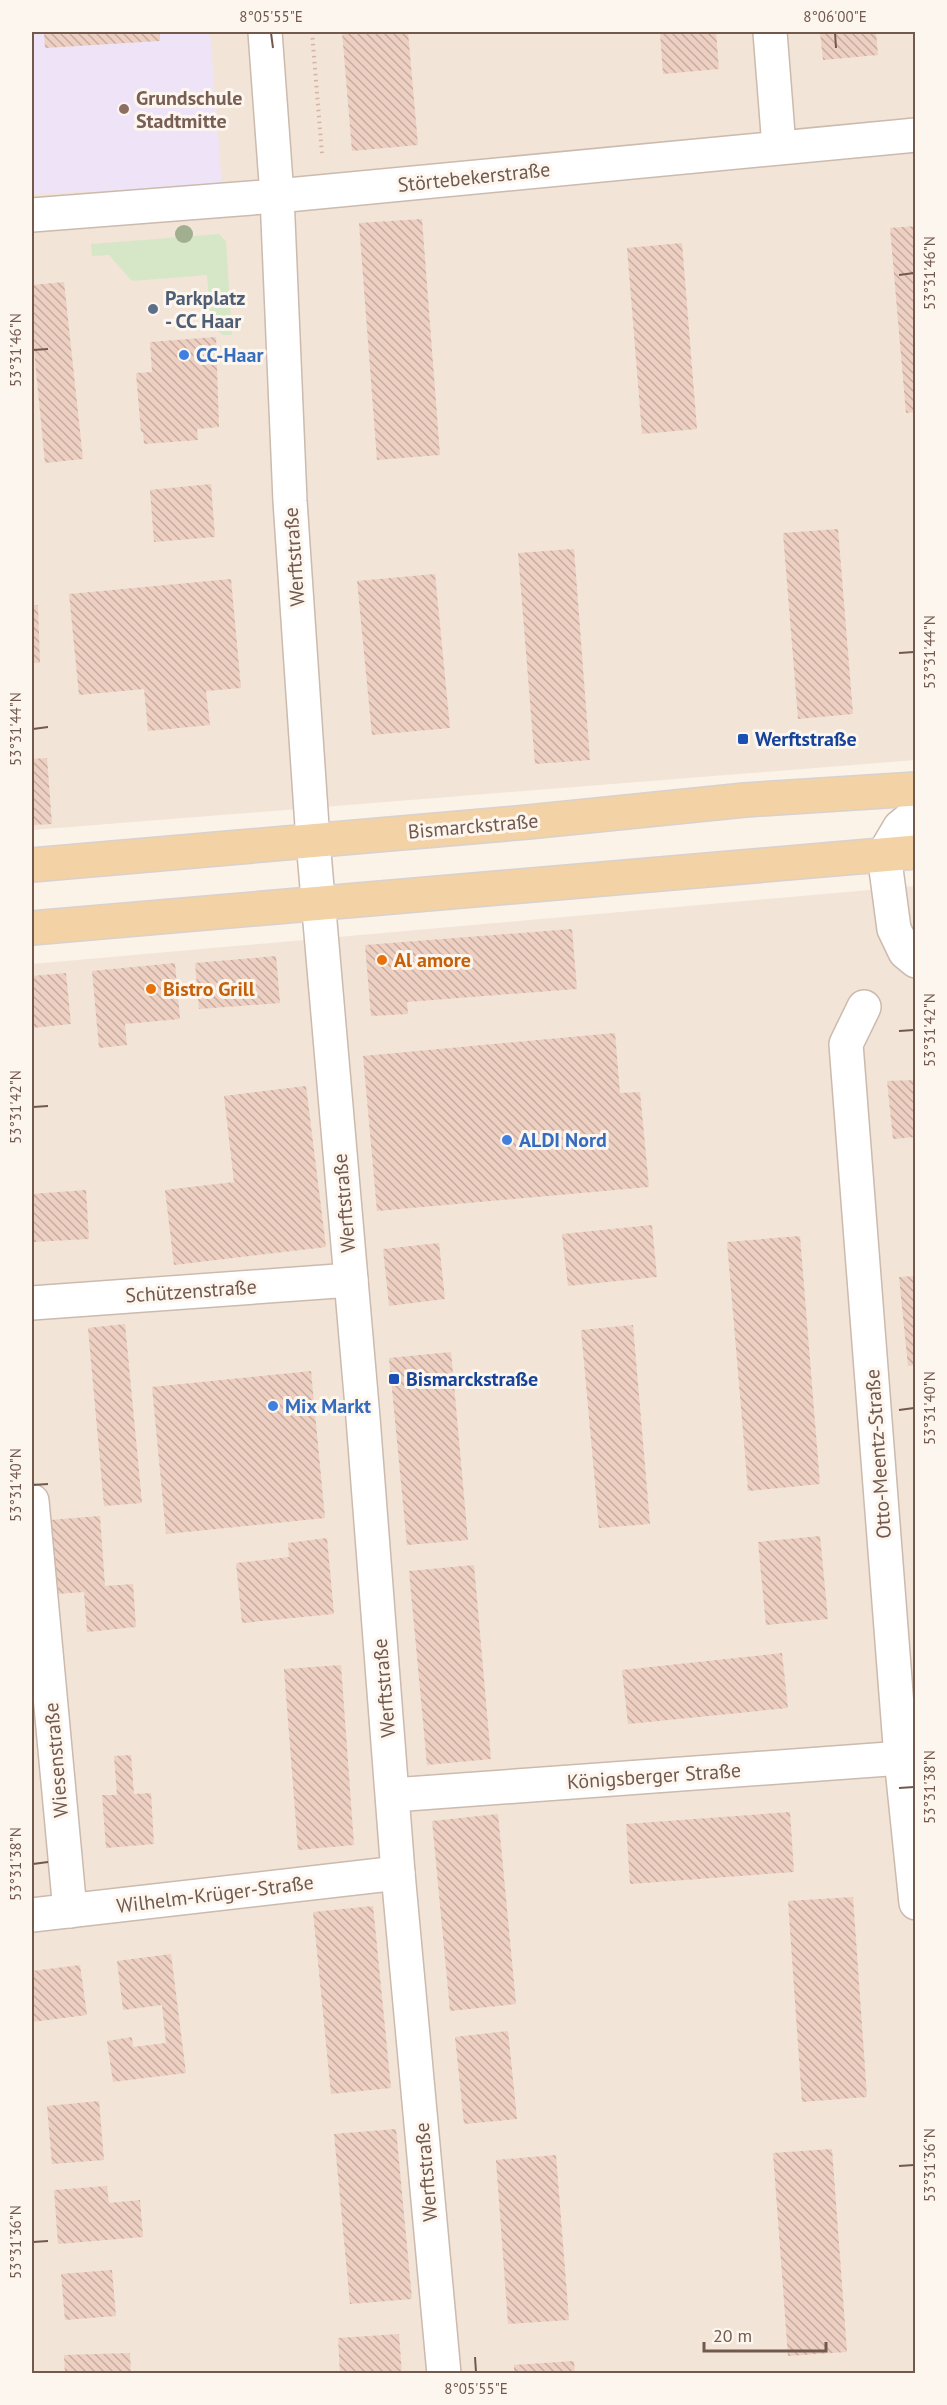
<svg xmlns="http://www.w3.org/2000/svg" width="947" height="2405" viewBox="0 0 947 2405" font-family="'PT Sans',sans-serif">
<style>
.residential{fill:#f2e4d7}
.education{fill:#efe4f7}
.green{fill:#d6e7c7}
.building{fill:url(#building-back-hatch)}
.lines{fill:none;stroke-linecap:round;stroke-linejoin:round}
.minor-casing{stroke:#ccbaaf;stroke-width:36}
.primary-casing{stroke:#d8d1cd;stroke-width:36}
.path{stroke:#d3b4a5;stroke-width:4;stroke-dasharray:1.5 4.5;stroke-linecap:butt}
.minor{stroke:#fff;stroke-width:33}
.primary{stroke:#f3d2a6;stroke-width:33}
.tree{fill:#a1ae8f}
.ticks{fill:none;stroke:#72594e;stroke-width:2}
.education-dot{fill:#8d6e63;stroke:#fdf6ee;stroke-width:2}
.service-dot{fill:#5c6f8a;stroke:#fdf6ee;stroke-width:2}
.shop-dot{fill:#3f7fe0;stroke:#fdf6ee;stroke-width:2}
.transit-dot{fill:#1a4fb4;stroke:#fdf6ee;stroke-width:2}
.food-dot{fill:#e8710a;stroke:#fdf6ee;stroke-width:2}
.labels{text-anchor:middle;stroke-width:6;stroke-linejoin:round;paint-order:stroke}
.education-label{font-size:20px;font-weight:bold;fill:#785e54;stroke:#fdf6ee;text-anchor:start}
.street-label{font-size:20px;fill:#72594e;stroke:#fdf6ee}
.service-label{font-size:20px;font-weight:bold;fill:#4e5e75;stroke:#fdf6ee;text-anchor:start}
.shop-label{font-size:20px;font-weight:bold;fill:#366cbe;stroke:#fdf6ee;text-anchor:start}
.transit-label{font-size:20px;font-weight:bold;fill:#164399;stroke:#fdf6ee;text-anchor:start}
.food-label{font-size:20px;font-weight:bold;fill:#c56008;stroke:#fdf6ee;text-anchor:start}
.neatline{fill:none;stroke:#72594e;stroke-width:2}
.ticks-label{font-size:15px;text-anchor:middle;fill:#72594e}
</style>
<defs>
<pattern id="building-back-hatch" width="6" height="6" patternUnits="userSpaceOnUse" patternTransform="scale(1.5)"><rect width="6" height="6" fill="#eed0c2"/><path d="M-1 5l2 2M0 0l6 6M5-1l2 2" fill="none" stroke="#c5aca0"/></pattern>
</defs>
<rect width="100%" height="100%" fill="#fbf2e8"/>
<!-- residential -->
<g class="residential">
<path d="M32,32H915V760L32,830Z"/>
<path d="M915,886V2373L32,2374V964Z"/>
</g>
<!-- education -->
<path class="education" d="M32,32H210L222,186L32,194Z"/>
<!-- green -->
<path class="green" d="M219,234L226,241L232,335H223L211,326L207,275L132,281L109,255L92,256L91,244Z"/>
<!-- building -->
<g class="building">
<path d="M44,32H160V41L45,48Z"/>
<path d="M342,32H408L418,145L352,151Z"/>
<path d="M660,32H716L719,69L663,74Z"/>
<path d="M820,32H876L878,55L823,60Z"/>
<path d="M422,219L440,455L377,460L359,223Z"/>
<path d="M916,226V412L906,413L890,228Z"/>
<path d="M682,243L697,429L642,434L627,248Z"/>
<path d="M64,282L83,459L45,463L32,330V285Z"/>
<path d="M216,337L219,427L197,429L198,440L144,444L143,432H141L136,373L152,372L150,342Z"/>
<path d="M211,484L215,537L154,542L150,490Z"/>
<path d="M838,529L853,714L798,719L783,533Z"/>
<path d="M574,549L590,760L535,764L518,553Z"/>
<path d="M435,574L450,728L372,735L357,581Z"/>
<path d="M231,579L241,688L206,691L210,725L148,731L144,689L79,695L69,594Z"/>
<path d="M32,605H38L40,663H32Z"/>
<path d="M47,758L52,824L32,825V759Z"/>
<path d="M572,929L577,989L407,1002L408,1014L371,1016L365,945Z"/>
<path d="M276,956L280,1003L199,1009L195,963Z"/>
<path d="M175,963L180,1019L125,1024L127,1045L99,1048L92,971Z"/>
<path d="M66,973L71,1024L32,1028V976Z"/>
<path d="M615,1033L620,1093L640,1092L649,1187L377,1211L363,1056Z"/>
<path d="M916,1080V1137L893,1139L887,1081Z"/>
<path d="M306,1086L326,1247L174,1265L165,1190L234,1182L224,1096Z"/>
<path d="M86,1190L89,1239L32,1242V1194Z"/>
<path d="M652,1225L657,1277L568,1286L562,1234Z"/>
<path d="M800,1236L820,1484L748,1491L727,1242Z"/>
<path d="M439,1243L445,1299L389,1306L383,1249Z"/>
<path d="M916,1276V1365L908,1366L899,1277Z"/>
<path d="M125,1324L142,1503L104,1506L88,1328Z"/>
<path d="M633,1325L650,1524L599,1528L581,1330Z"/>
<path d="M451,1352L468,1540L407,1545L389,1358Z"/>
<path d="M311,1371L325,1518L166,1534L152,1387Z"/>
<path d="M100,1516L105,1586L133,1584L136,1627L87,1632L84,1592L56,1594L50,1520Z"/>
<path d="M820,1536L828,1619L766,1625L758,1542Z"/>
<path d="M327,1538L334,1614L242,1623L236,1563L289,1557L288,1543Z"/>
<path d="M474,1565L491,1759L427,1765L409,1571Z"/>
<path d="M782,1653L788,1708L628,1724L622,1670Z"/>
<path d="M341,1665L354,1845L298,1850L284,1669Z"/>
<path d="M131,1755L134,1794L151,1793L154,1844L106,1848L102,1795H117L114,1756Z"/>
<path d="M790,1812L794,1872L630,1884L626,1824Z"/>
<path d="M498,1814L516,2004L450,2011L432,1821Z"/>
<path d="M853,1897L867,2097L802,2102L788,1901Z"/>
<path d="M373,1906L391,2088L331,2094L313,1912Z"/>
<path d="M171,1954L186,2073L113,2082L107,2041L132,2037L133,2047L166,2043L162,2005L123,2010L117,1961Z"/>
<path d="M80,1965L87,2015L32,2022V1971Z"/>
<path d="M508,2031L517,2119L464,2124L455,2037Z"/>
<path d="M99,2101L104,2160L52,2164L47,2106Z"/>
<path d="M396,2129L412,2299L350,2304L334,2134Z"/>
<path d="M832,2149L847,2352L788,2356L773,2153Z"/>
<path d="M556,2155L569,2320L508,2324L496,2160Z"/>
<path d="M107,2186L109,2203L140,2200L143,2237L58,2244L54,2190Z"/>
<path d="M112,2270L116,2316L65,2320L61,2274Z"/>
<path d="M399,2334L402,2374H340L338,2338Z"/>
<path d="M130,2353L131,2374H65L64,2355Z"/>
<path d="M574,2361L575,2374H514V2365Z"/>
</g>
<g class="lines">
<defs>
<g id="minor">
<path d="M265,32L277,196L290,501L313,841L363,1418L398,1873L444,2374"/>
<path d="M770,32L779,147"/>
<path d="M32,215L277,196L916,135"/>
<path d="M916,814L900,827L884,854L894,929L905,952L916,961"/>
<path d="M864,1007L846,1044L901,1758L916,1903"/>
<path d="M32,1303L351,1280"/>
<path d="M32,1501L70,1911"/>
<path d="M393,1795L916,1757"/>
<path d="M32,1915L398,1873"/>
</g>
<g id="primary">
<path d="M32,865L528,822L745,800L916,789"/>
<path d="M32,928L916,852"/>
</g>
</defs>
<!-- minor casing -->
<use href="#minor" class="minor-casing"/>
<!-- primary casing -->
<use href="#primary" class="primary-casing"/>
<!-- path -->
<path class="path" d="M312,32L322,154"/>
<!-- minor -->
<use href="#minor" class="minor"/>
<!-- primary -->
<use href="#primary" class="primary"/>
</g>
<!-- trees -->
<circle class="tree" cx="184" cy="234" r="9"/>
<!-- ticks -->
<path class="ticks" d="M271,33L273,48M835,33L836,48M899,275L914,273M33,350L48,349M899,653L914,652M33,729L48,727M899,1031L914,1030M33,1107L48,1106M899,1410L914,1408M33,1485L48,1484M899,1788L914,1787M33,1864L48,1862M899,2166L914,2165M33,2242L48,2241M475,2357L476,2372"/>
<!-- markers -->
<circle class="education-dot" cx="124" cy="109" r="6"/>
<circle class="service-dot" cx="153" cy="309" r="6"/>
<g class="shop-dot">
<circle cx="184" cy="355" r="6"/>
<circle cx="507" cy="1140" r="6"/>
<circle cx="273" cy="1406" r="6"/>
</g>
<g class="transit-dot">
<rect x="737" y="733" width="12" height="12" rx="3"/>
<rect x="388" y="1373" width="12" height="12" rx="3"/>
</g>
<g class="food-dot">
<circle cx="382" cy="960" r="6"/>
<circle cx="151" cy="989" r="6"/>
</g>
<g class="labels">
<!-- education labels -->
<g class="education-label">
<text x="136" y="105">Grundschule<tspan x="136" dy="23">Stadtmitte</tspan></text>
</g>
<!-- street labels -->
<g class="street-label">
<text transform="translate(474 177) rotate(-6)" y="7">Störtebekerstraße</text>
<text transform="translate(294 557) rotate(-94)" y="7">Werftstraße</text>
<text transform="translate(473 826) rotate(-5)" y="7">Bismarckstraße</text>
<text transform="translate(344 1203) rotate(-95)" y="7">Werftstraße</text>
<text transform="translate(191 1291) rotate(-4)" y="7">Schützenstraße</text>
<text transform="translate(878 1454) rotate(-94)" y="7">Otto-Meentz-Straße</text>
<text transform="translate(384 1688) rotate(-95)" y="7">Werftstraße</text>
<text transform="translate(56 1760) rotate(-95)" y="7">Wiesenstraße</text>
<text transform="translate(654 1776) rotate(-4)" y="7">Königsberger Straße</text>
<text transform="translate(215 1894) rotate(-7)" y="7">Wilhelm-Krüger-Straße</text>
<text transform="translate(426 2172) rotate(-95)" y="7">Werftstraße</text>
</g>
<!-- service labels -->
<g class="service-label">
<text x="165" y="305">Parkplatz<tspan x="165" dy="23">- CC Haar</tspan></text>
</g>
<!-- shop labels -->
<g class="shop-label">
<text x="196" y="362">CC-Haar</text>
<text x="519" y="1147">ALDI Nord</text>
<text x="285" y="1413">Mix Markt</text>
</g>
<!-- transit labels -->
<g class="transit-label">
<text x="755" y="746">Werftstraße</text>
<text x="406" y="1386">Bismarckstraße</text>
</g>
<!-- food labels -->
<g class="food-label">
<text x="394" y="967">Al amore</text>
<text x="163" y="996">Bistro Grill</text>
</g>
</g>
<!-- border -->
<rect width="947" height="2405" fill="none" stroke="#fdf6ee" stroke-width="66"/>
<!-- scale -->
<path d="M704 2342v9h122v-9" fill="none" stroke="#72594e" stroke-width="3"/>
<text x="713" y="2342" font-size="18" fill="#72594e" stroke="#fdf6ee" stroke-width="4.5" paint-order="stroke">20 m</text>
<rect x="33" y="33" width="881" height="2339" class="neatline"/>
<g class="ticks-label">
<text x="271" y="22">8°05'55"E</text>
<text x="835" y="22">8°06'00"E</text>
<text transform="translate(930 273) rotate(-90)" y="5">53°31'46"N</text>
<text transform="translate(16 350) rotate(-90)" y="5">53°31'46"N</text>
<text transform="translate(930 652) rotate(-90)" y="5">53°31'44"N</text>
<text transform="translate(16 729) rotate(-90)" y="5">53°31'44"N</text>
<text transform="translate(930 1030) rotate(-90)" y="5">53°31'42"N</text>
<text transform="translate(16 1107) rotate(-90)" y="5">53°31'42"N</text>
<text transform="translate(930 1408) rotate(-90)" y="5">53°31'40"N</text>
<text transform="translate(16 1485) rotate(-90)" y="5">53°31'40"N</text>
<text transform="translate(930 1787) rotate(-90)" y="5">53°31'38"N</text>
<text transform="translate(16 1864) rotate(-90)" y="5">53°31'38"N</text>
<text transform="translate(930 2165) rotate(-90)" y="5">53°31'36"N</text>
<text transform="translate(16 2242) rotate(-90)" y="5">53°31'36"N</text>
<text x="476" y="2394">8°05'55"E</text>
</g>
</svg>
